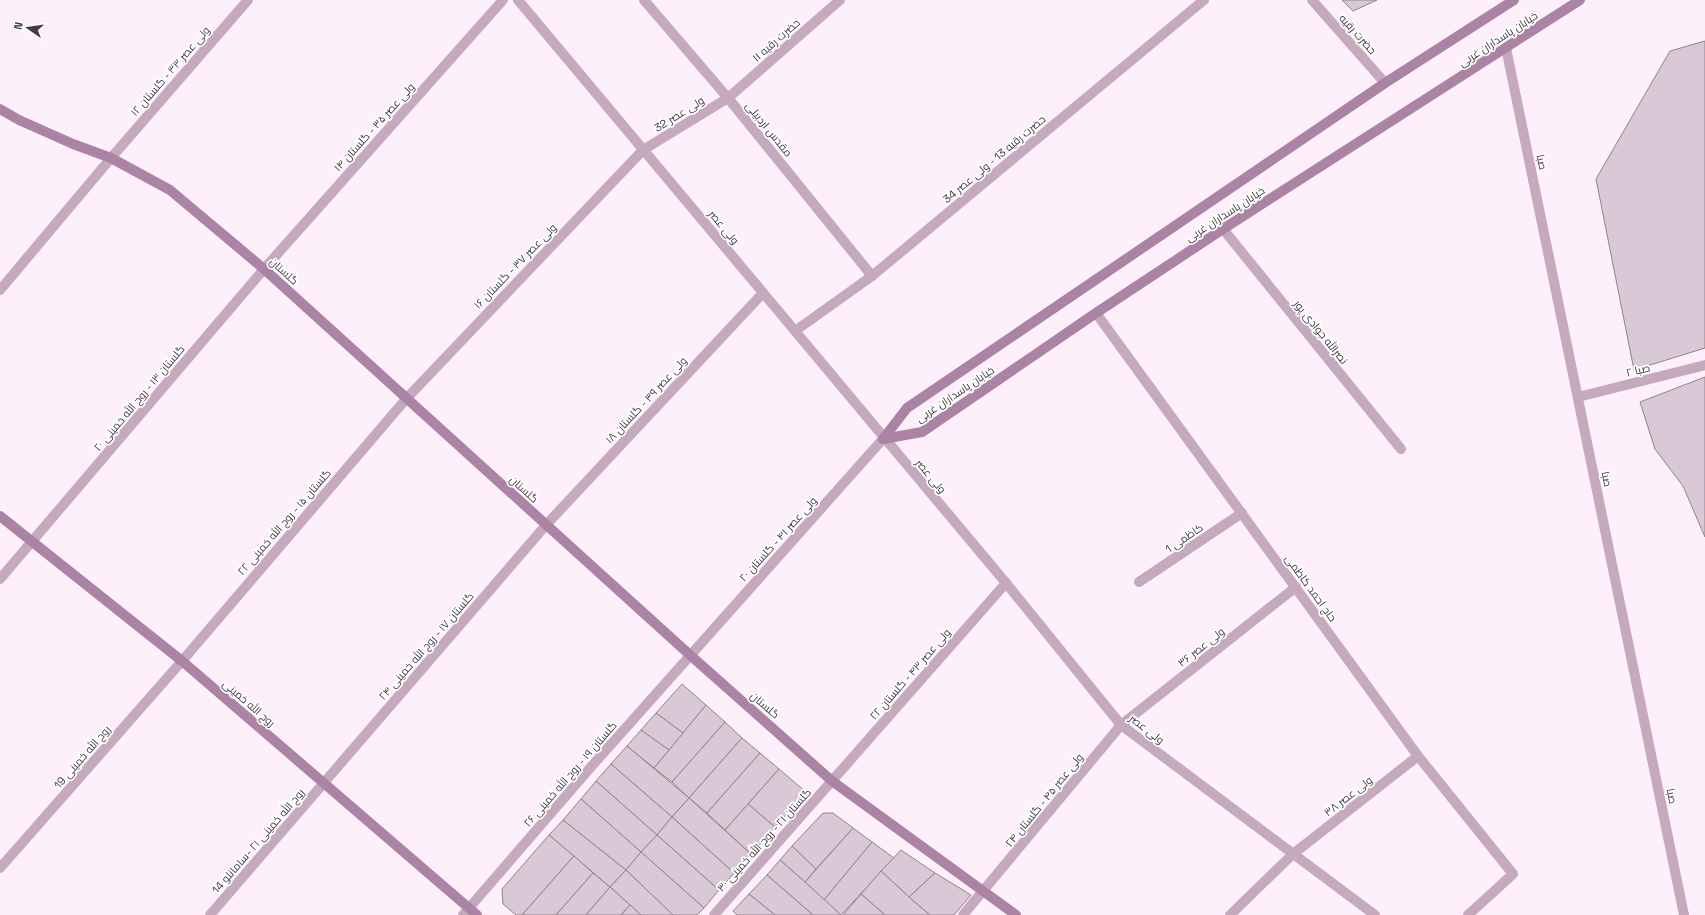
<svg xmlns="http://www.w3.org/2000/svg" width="1705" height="915" viewBox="0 0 1705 915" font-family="'Space Grotesk',Cairo,sans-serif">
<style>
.building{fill:#d9c8d6;stroke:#91828e}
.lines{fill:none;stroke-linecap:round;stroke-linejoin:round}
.lane{stroke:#c4a9bf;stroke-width:10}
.street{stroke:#c4a9bf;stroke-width:10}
.secondary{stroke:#ab83a4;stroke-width:10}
.labels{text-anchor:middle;stroke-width:3.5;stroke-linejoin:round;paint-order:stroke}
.street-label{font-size:11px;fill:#413b40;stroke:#fff}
</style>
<rect width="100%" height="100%" fill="#fef0fb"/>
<!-- building -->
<g class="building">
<path d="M1342,0H1377L1353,11Z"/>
<path d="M1705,41V348L1634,370L1596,179L1670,51Z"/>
<path d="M1705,377V537L1683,486L1655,449L1640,402Z"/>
<path d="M682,684L706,705L683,733L656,713Z"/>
<path d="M706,705L725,722L672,782L654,768Z"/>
<path d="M656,713L683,733L669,750L641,730Z"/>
<path d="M725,722L742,738L689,798L672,782Z"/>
<path d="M641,730L669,750L654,768L627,746Z"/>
<path d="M742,738L760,753L707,813L689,798Z"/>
<path d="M627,746L689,798L672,817L611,764Z"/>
<path d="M760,753L779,769L725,830L707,813Z"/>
<path d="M611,764L672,817L657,835L596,781Z"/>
<path d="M779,769L806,792L775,827L748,804Z"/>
<path d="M596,781L657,835L641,852L581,799Z"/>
<path d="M689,798L751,854L734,873L672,817Z"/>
<path d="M581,799L641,852L626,870L563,820Z"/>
<path d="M748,804L775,827L751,854L725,830Z"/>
<path d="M823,813H833L853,828L816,869L792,846Z"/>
<path d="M672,817L734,873L719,890L657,835Z"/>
<path d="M563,820L626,870L610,887L549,835Z"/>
<path d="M853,828L872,842L824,900L805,882Z"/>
<path d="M549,835L574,856L522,915H516L503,904L502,889Z"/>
<path d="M657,835L719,890L704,908L641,852Z"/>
<path d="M872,842L894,858L841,915L824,900Z"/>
<path d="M792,846L816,869L805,882L780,860Z"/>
<path d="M901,850L935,873L909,897L881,871Z"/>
<path d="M641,852L704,908L697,915H673L626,870Z"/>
<path d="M574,856L593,873L556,915H522Z"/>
<path d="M780,860L805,882L841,915H813L767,875Z"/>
<path d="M626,870L673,915H641L610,887Z"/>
<path d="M881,871L909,897L930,915H885L861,894Z"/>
<path d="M593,873L610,887L586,915H556Z"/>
<path d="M935,873L971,895L954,915H930L909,897Z"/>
<path d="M767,875L813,915H775L749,894Z"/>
<path d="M610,887L630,905L621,915H586Z"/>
<path d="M749,894L775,915H737L733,911Z"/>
<path d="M861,894L885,915H843Z"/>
<path d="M630,905L641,915H621Z"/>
</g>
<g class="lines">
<!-- lane -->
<path class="lane" d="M1139,582L1242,513"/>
<!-- street -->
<g class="street">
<path d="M518,0L1006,583L1121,725L1375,915"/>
<path d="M644,0L728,98L872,276"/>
<path d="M1312,0L1385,83"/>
<path d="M1506,48L1684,915"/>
<path d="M1223,229L1401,449"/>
<path d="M0,290L111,158L248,0"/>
<path d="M1096,313L1418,756L1513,874L1468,915"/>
<path d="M795,331L872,276L1204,0"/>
<path d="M1578,397L1705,365"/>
<path d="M0,579L264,269L503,0"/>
<path d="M0,868L182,661L406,399L643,150L728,98L840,0"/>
<path d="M210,915L546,525L763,293"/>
<path d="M463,915L590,768L883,439"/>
<path d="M714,915L1006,583"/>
<path d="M963,915L1121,725L1296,587"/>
<path d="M1230,915L1293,854L1418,756"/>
</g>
<!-- secondary -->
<g class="secondary">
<path d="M0,109L19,120L73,144L111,158L170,190L264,269L690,655L832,781L1016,915"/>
<path d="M883,439L922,432L1096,313L1223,229L1580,0"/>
<path d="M883,439L907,408L1385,83L1514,0"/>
<path d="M0,516L182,661L477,915"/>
</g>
</g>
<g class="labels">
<!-- street labels -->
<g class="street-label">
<text transform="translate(1358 34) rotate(48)" y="4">حضرت رقیه</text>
<text transform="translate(1498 39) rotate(-33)" y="4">خیابان پاسداران غربی</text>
<text transform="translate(776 40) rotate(-41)" y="4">حضرت رقیه ۱۱</text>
<text transform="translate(170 71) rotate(-49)" y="4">ولی عصر ۳۳ - گلستان ۱۲</text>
<text transform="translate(679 114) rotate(-32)" y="4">ولی عصر 32</text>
<text transform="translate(374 127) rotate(-48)" y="4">ولی عصر ۳۵ - گلستان ۱۴</text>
<text transform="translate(769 129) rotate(51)" y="4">مقدس اردبیلی</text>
<text transform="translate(994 159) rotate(-40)" y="4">حضرت رقیه 13 - ولی عصر 34</text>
<text transform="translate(1542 162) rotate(78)" y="4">صبا</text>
<text transform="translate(1225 214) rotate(-33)" y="4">خیابان پاسداران غربی</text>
<text transform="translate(724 227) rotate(50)" y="4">ولی عصر</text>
<text transform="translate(515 266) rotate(-46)" y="4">ولی عصر ۳۷ - گلستان ۱۶</text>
<text transform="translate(284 271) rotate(42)" y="4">گلستان</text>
<text transform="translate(1321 332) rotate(51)" y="4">نصرالله جوادی پور</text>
<text transform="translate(1638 370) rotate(-14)" y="4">صبا ۲</text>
<text transform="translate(955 394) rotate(-34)" y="4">خیابان پاسداران غربی</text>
<text transform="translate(139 398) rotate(-50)" y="4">گلستان ۱۳ - روح الله خمینی ۲۰</text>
<text transform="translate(646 400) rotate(-47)" y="4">ولی عصر ۳۹ - گلستان ۱۸</text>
<text transform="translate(931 476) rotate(50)" y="4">ولی عصر</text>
<text transform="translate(1607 479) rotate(78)" y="4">صبا</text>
<text transform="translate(524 489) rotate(42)" y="4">گلستان</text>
<text transform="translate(284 522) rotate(-49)" y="4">گلستان ۱۵ - روح الله خمینی ۲۲</text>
<text transform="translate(1184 538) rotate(-34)" y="4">کاظمی 1</text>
<text transform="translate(778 539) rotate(-48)" y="4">ولی عصر ۴۱ - گلستان ۲۰</text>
<text transform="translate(1311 588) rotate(54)" y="4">حاج احمد کاظمی</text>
<text transform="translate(426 646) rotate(-49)" y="4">گلستان ۱۷ - روح الله خمینی ۲۴</text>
<text transform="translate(1201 647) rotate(-38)" y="4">ولی عصر ۳۶</text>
<text transform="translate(910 674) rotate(-49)" y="4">ولی عصر ۴۳ - گلستان ۲۲</text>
<text transform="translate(249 703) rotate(41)" y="4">روح الله خمینی</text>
<text transform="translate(765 705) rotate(41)" y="4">گلستان</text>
<text transform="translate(1147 729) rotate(38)" y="4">ولی عصر</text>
<text transform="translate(82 757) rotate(-49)" y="4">روح الله خمینی 19</text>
<text transform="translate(570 774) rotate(-49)" y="4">گلستان ۱۹ - روح الله خمینی ۲۶</text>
<text transform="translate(1348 796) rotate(-38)" y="4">ولی عصر ۳۸</text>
<text transform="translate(1672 796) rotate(78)" y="4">صبا</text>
<text transform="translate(1044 800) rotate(-51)" y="4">ولی عصر ۴۵ - گلستان ۲۴</text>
<text transform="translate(764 840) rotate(-48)" y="4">گلستان ۲۱ - روح الله خمینی ۳۰</text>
<text transform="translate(258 841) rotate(-49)" y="4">روح الله خمینی ۲۱ -سامانلو 14</text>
</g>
</g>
<!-- north arrow -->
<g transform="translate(28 28) rotate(283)" stroke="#ffffff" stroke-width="3" paint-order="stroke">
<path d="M0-3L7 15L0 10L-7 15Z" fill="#413b40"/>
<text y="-6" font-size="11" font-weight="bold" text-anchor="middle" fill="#413b40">N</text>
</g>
</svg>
